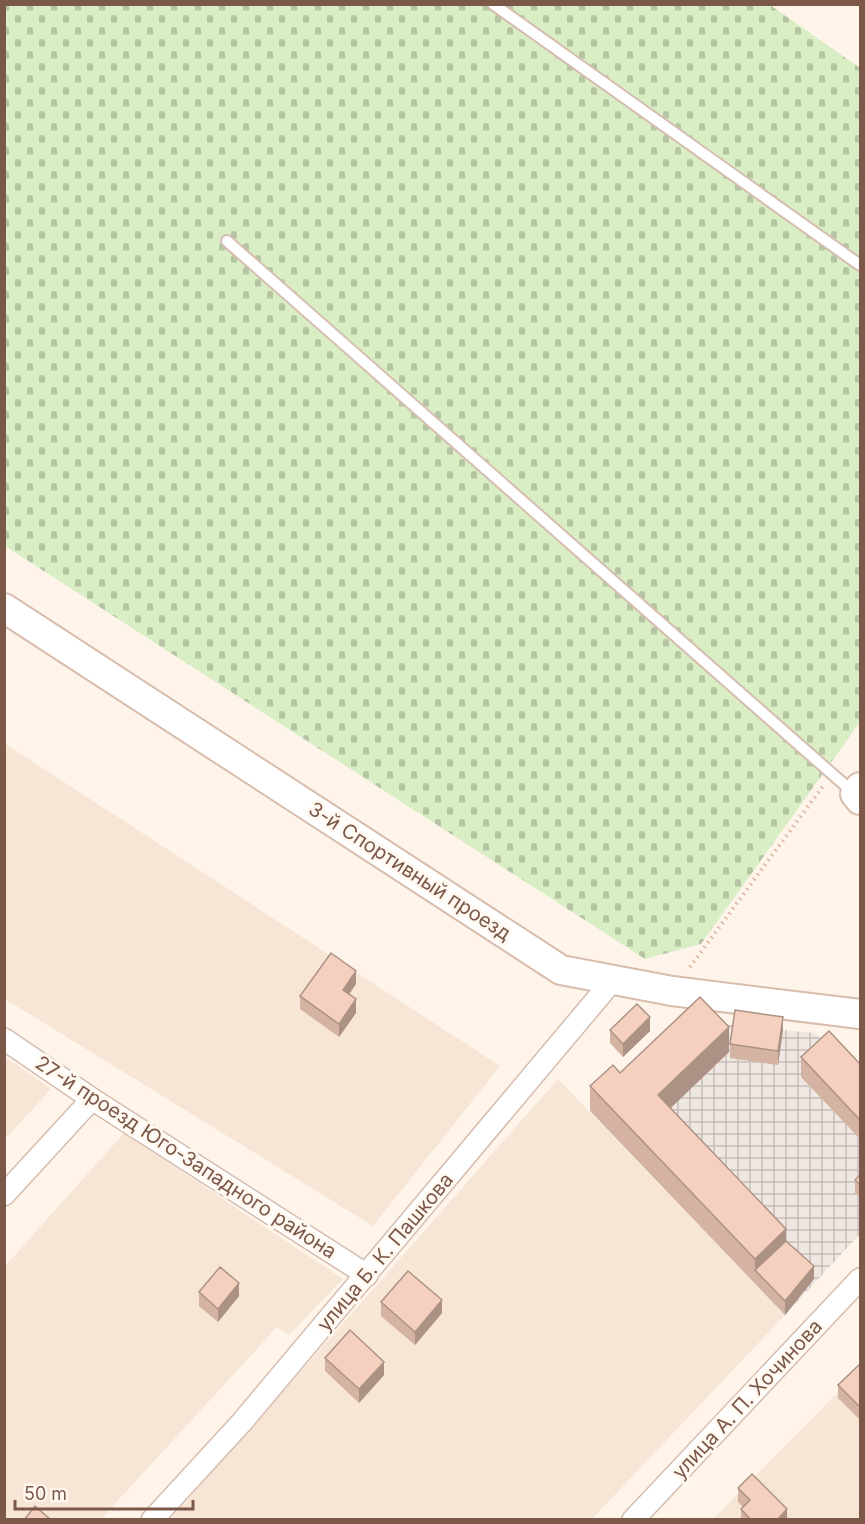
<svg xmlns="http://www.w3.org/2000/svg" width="865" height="1524" viewBox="0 0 865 1524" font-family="Inter,sans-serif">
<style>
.residential{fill:#f7e6d6}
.industrial{fill:url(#industrial-grid)}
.cemetery{fill:url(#cemetery-stones)}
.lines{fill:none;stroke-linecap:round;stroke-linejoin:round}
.lane-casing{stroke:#d5bdb0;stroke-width:14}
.street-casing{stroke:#d5bdb0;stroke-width:24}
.secondary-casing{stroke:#d8bdac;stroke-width:32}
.path{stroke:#dcb3a0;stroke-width:4;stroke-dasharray:1.5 4.5;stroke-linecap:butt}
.lane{stroke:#fff;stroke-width:10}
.street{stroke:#fff;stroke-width:21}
.secondary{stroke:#fff;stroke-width:28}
.wall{fill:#d4b3a3}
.shaded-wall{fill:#ac9285}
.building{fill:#f6d0be;stroke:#ac9285;stroke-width:1.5}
.labels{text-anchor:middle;stroke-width:6;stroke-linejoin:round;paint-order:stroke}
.street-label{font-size:20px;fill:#7c5849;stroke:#fff9f1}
</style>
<defs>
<pattern id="industrial-grid" width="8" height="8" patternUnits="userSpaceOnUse" patternTransform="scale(1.5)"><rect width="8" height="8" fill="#efe7e2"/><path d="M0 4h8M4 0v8" fill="none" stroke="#c7beb9"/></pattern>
<pattern id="cemetery-stones" width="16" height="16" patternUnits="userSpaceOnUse" patternTransform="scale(1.5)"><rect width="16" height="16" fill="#d9eec5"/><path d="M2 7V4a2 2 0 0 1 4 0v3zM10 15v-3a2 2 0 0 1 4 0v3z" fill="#b5c4a2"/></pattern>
</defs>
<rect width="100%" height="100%" fill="#fef4e9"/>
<!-- residential -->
<g class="residential">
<path d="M4,743L500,1066L373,1226L5,999Z"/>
<path d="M5,1057L51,1089L5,1139Z"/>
<path d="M558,1079L785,1315L592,1519L170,1520Z"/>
<path d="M124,1133L343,1279L289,1335L277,1327L101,1519L5,1520V1266Z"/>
<path d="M860,1370V1519H713Z"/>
</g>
<!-- industrial -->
<path class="industrial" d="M700,1022L815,1033L860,1079V1234L785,1315L590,1111Z"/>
<!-- cemetery -->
<path class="cemetery" d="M4,5H770L860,68V722L701,944L645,959L5,546Z"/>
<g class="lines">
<defs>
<g id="lane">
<path d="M493,4L860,265"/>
<path d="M227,241L855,794"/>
</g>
<g id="street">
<path d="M4,1039L92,1099L367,1275"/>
<path d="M4,1195L92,1099"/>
<path d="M152,1520L242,1422L613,980"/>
<path d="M633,1520L860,1279"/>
</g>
<g id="secondary">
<path d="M4,608L561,970L672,991L860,1014"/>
<path d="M860,787L855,794L860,800"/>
</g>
</defs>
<!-- lane casing -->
<use href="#lane" class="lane-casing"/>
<!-- street casing -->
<use href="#street" class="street-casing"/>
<!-- secondary casing -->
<use href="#secondary" class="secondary-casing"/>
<!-- path -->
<path class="path" d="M690,967L823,786"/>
<!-- lane -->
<use href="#lane" class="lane"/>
<!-- street -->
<use href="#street" class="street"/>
<!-- secondary -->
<use href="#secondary" class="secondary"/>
</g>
<!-- wall -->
<g class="wall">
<path d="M356,984L349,994L356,1013L339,1037L300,1009V996Z"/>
<path d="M610,1030L650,1031L623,1057L610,1043Z"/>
<path d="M783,1030L778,1065L730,1058V1044Z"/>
<path d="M729,1052L671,1108L786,1241L814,1279L785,1315L590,1111V1086L620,1073Z"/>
<path d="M801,1057L861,1065V1140L801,1077Z"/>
<path d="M861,1174V1198L855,1193V1180Z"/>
<path d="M199,1292L239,1296L218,1322L199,1306Z"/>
<path d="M381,1302L442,1313L415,1345L381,1316Z"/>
<path d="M325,1358L384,1375L359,1403L325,1371Z"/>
<path d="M861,1363V1421L838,1398V1385Z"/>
<path d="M738,1488L787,1520H741V1509L743,1507L738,1502Z"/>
</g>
<!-- shaded-wall -->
<g class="shaded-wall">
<path d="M356,971V984L343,1003V990Z"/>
<path d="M356,999V1013L339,1037V1024Z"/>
<path d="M650,1017V1031L623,1057V1044Z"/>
<path d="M783,1017V1030L778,1065V1051Z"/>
<path d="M729,1027V1052L658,1120V1095Z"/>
<path d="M786,1229V1254L755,1270V1259Z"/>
<path d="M814,1266V1279L785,1315V1301Z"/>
<path d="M239,1283V1296L218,1322V1309Z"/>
<path d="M442,1300V1313L415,1345V1332Z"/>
<path d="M384,1362V1375L359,1403V1389Z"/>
<path d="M787,1509V1520H777Z"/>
</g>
<!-- building -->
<g class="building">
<path d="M331,953L356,971L343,990L356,999L339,1024L300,996Z"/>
<path d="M700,997L729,1027L658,1095L786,1229L755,1259L590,1086L613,1065L620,1073Z"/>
<path d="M637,1004L650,1017L623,1044L610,1030Z"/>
<path d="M735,1010L783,1017L778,1051L730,1044Z"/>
<path d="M829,1031L861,1065V1121L801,1057Z"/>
<path d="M861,1174V1185L855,1180Z"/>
<path d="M786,1241L814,1266L785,1301L755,1270Z"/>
<path d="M220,1267L239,1283L218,1309L199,1292Z"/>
<path d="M408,1271L442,1300L415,1332L381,1302Z"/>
<path d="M350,1330L384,1362L359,1389L325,1358Z"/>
<path d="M861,1363V1408L838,1385Z"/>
<path d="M752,1474L787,1509L777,1520H751L741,1509L750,1500L738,1488Z"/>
<path d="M35,1506L51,1520H24Z"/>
</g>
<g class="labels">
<!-- street labels -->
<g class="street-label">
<text transform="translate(410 871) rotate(33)" y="7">3-й Спортивный проезд</text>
<text transform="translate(186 1157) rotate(33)" y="7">27-й проезд Юго-Западного района</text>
<text transform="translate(385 1252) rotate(-50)" y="7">улица Б. К. Пашкова</text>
<text transform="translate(747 1399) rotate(-47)" y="7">улица А. П. Хочинова</text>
</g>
</g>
<!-- border -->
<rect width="865" height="1524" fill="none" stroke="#7c5849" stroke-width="12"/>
<!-- scale -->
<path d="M15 1500v9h178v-9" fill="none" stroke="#7c5849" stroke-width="3"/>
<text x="24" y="1500" font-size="18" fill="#7c5849" stroke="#fff9f1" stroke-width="4.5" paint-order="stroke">50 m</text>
</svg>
